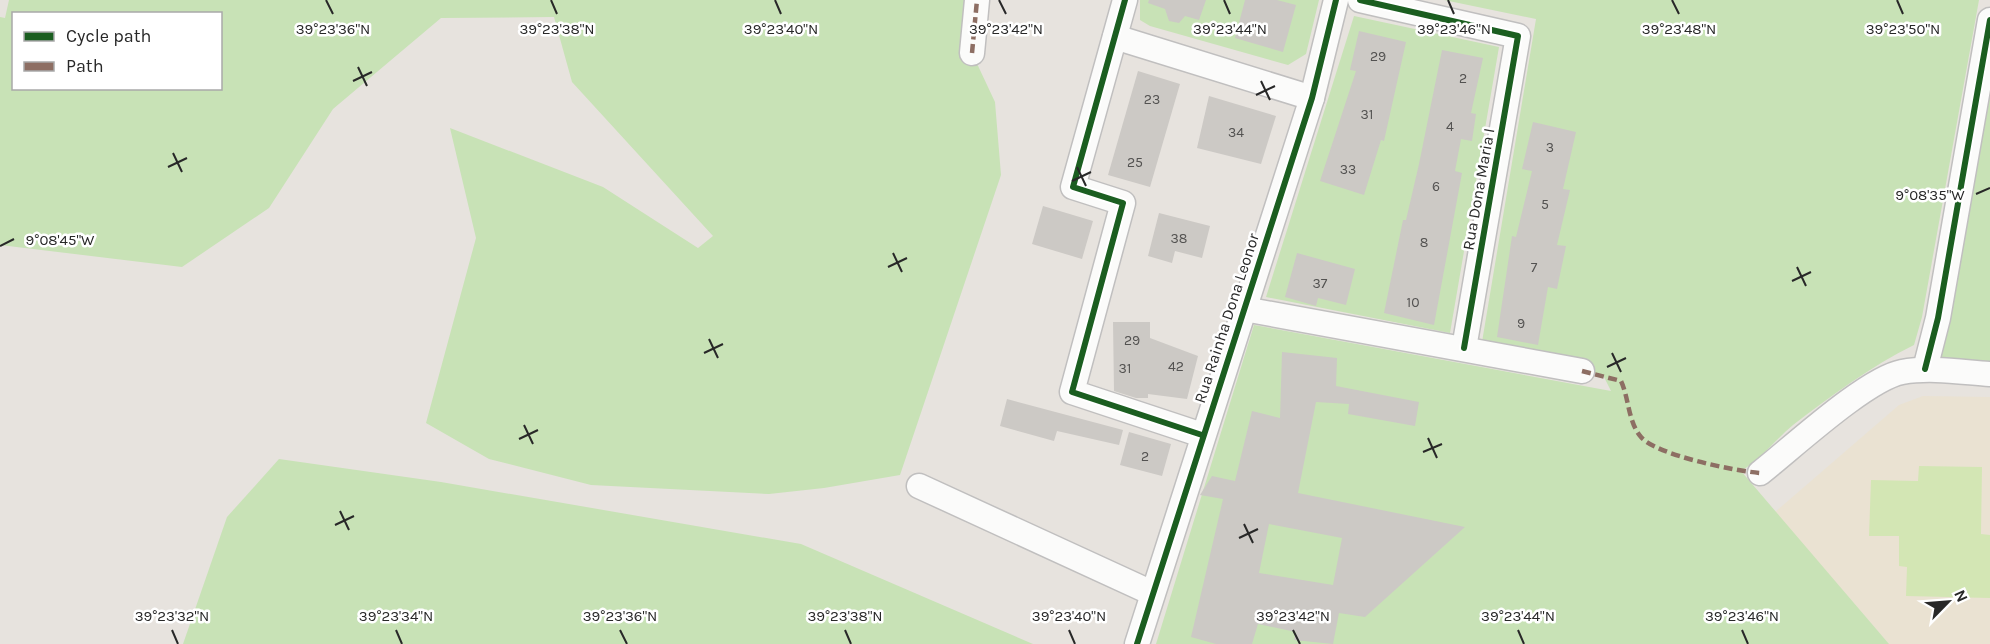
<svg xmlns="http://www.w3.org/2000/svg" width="1990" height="644" viewBox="0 0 1990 644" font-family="Karla,sans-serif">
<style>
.education{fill:#eae2d2}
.green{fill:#c8e2b6;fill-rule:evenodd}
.pitch{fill:#d3e6b4}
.building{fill:#ccc9c5;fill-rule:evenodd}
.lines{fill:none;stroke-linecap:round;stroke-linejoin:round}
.street-casing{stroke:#c0bfbf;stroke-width:27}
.street{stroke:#fbfbfa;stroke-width:24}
.quiet{stroke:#8d6e63;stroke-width:4.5;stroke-dasharray:9 4.5;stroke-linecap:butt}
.cycleway-casing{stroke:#fff;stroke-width:10}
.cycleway{stroke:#1b5e20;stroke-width:6}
.ticks{fill:none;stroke:#282828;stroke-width:2}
.labels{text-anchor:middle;stroke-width:5;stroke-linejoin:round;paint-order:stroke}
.number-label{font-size:14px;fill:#535251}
.street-label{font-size:16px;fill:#282828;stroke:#fff}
.ticks-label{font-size:15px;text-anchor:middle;fill:#282828;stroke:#fff;stroke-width:5;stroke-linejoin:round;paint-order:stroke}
</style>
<rect width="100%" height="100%" fill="#e7e3de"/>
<!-- education -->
<path class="education" d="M1923,396L1990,397V644H1889L1775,512L1899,405Z"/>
<!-- green -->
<g class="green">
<path d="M9,0H977L972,53L995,102L1001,175L900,475L824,488L769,494L591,485L489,459L426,423L476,238L450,128L603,187L698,248L713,236L572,82L554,17L441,18L333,109L269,208L182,267L0,245V17L5,18ZM14,14H220V88H14Z"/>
<path d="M1140,0H1319L1306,54L1288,65L1150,26L1140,20Z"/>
<path d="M1444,0H1979L1922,317L1914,345C1871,366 1831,396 1793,425C1775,440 1761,459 1741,471L1889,644H1156L1254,325L1611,391L1603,375L1482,342L1536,19Z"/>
<path d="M1354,16L1499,47L1450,333L1266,297Z"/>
<path d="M1990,20V372L1925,369Z"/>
<path d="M279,459L441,482L801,544L1033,644H183L227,517Z"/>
</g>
<!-- pitch -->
<path class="pitch" d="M1919,466L1982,467L1981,534L1990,535V598L1906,596L1907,567L1899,566V536H1869L1871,480L1918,481Z"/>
<!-- building -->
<g class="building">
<path d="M1149,0H1206L1199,20L1185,16L1179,23L1169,21L1165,9L1148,3Z"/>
<path d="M1245,0H1277L1296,5L1283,52L1235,38Z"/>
<path d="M1359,31L1406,42L1384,141L1381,140L1364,195L1320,181L1356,71L1350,70Z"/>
<path d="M1442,50L1483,58L1471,113L1476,114L1472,141L1461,139L1455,171L1462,173L1434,325L1384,313L1403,220H1406L1419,164Z"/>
<path d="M1138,71L1180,84L1150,187L1108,175Z"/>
<path d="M1209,96L1276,116L1261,164L1197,148Z"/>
<path d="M1533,122L1576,132L1563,189L1570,190L1557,245L1566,246L1557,289L1548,287L1538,345L1497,337L1512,236L1516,237L1532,171L1522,169Z"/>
<path d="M1043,206L1093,221L1082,259L1032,244Z"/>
<path d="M1159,213L1210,226L1202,258L1175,251L1172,263L1148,256Z"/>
<path d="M1297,253L1355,269L1346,305L1318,298L1316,306L1285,297Z"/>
<path d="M1113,322H1150V338L1198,356L1187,399L1148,394V398H1136L1114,391Z"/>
<path d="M1282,352L1337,358L1336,386L1419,402L1415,426L1348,414L1349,404L1316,402L1298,493L1465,527L1365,617L1339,613L1333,644L1294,640L1296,632L1258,624L1252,644H1216L1191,637L1223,499L1200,495L1212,476L1235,481L1252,411L1280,418ZM1269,524L1342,538L1333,585L1259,573Z"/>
<path d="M1007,399L1123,430L1119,445L1057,431L1054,441L1000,426Z"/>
<path d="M1129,432L1171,444L1162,476L1120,465Z"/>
</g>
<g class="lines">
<defs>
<g id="street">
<path d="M1125,0L1073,187L1123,203L1072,392L1202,435"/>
<path d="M1360,0L1518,36L1464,348"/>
<path d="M1115,37L1312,98"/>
<path d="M972,53L977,0"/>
<path d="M1244,309L1582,371"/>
<path d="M1925,369L1938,318L1990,20"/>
<path d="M1760,473C1792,448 1866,379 1902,372C1931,367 1961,372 1990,374"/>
<path d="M919,486L1152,593"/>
<path d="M1137,644L1312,98L1336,0"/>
</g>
</defs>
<!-- street casing -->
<use href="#street" class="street-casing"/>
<!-- street -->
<use href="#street" class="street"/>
<!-- quiet -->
<g class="quiet">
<path d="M972,53L977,0"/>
<path d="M1582,371L1621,381C1629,398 1628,422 1641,437C1656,455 1735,471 1760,473"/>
</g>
<defs>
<g id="cycleway">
<path d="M1125,0L1073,187L1123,203L1072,392L1202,435"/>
<path d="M1360,0L1518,36L1464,348"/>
<path d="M1925,369L1938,318L1990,20"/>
<path d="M1137,644L1312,98L1336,0"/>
</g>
</defs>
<!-- cycleway casing -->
<use href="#cycleway" class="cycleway-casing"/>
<!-- cycleway -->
<use href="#cycleway" class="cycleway"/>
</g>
<!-- ticks -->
<path class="ticks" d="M326,0L333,14M551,0L557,14M775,0L781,14M999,0L1006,14M1224,0L1230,14M1448,0L1454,14M1672,0L1679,14M1897,0L1903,14M358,67L367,86M353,81L372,72M1261,81L1270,100M1256,95L1275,86M173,153L182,172M168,167L187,158M1077,167L1086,186M1072,181L1091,172M1976,194L1990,188M0,246L14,239M893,253L902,272M888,267L907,258M1797,267L1806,286M1792,281L1811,272M709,339L718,358M704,353L723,344M1612,353L1621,372M1607,367L1626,358M524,425L533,444M1428,438L1437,458M519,439L538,430M1423,452L1442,444M340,511L349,530M1244,524L1253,543M335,525L354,516M1239,538L1258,529M172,630L178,644M396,630L402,644M620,630L627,644M845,630L851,644M1069,630L1075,644M1293,630L1300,644M1518,630L1524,644M1742,630L1748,644"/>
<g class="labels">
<!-- number labels -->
<g class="number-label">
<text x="1378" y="61">29</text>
<text x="1463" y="83">2</text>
<text x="1152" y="104">23</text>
<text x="1367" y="119">31</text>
<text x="1450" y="131">4</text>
<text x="1236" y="137">34</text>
<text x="1550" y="152">3</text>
<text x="1135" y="167">25</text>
<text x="1348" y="174">33</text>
<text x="1436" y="191">6</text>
<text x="1545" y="209">5</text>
<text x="1179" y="243">38</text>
<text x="1424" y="247">8</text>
<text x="1534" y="272">7</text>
<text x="1320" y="288">37</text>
<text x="1413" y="307">10</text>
<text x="1521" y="328">9</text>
<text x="1132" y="345">29</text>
<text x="1176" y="371">42</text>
<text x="1125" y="373">31</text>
<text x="1145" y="461">2</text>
</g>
<!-- street labels -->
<g class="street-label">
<text transform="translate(1478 189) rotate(-80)" y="6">Rua Dona Maria I</text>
<text transform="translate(1226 318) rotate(-72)" y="6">Rua Rainha Dona Leonor</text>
</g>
</g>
<g class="ticks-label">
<text x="1903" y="34">39°23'50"N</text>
<text x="333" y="34">39°23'36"N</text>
<text x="557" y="34">39°23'38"N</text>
<text x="781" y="34">39°23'40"N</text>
<text x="1006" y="34">39°23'42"N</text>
<text x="1230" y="34">39°23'44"N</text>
<text x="1454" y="34">39°23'46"N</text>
<text x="1679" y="34">39°23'48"N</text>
<text x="1930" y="200">9°08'35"W</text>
<text x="60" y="245">9°08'45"W</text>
<text x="172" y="621">39°23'32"N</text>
<text x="396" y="621">39°23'34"N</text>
<text x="620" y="621">39°23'36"N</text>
<text x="845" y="621">39°23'38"N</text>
<text x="1069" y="621">39°23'40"N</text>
<text x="1293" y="621">39°23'42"N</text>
<text x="1518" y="621">39°23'44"N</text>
<text x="1742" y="621">39°23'46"N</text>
</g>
<!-- legend -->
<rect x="12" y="12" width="210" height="78" fill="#ffffff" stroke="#a9a9a9" stroke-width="1.5"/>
<rect x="24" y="32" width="30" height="9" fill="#1b5e20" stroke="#a9a9a9" stroke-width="1.5"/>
<text x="66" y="42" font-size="18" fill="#282828">Cycle path</text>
<rect x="24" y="62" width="30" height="9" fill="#8d6e63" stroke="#a9a9a9" stroke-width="1.5"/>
<text x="66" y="72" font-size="18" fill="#282828">Path</text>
<!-- north arrow -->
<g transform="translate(1948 602) rotate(65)" stroke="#ffffff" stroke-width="4.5" paint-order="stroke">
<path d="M0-4.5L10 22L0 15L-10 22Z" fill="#282828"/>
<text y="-9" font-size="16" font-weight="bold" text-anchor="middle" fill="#282828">N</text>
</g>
</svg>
